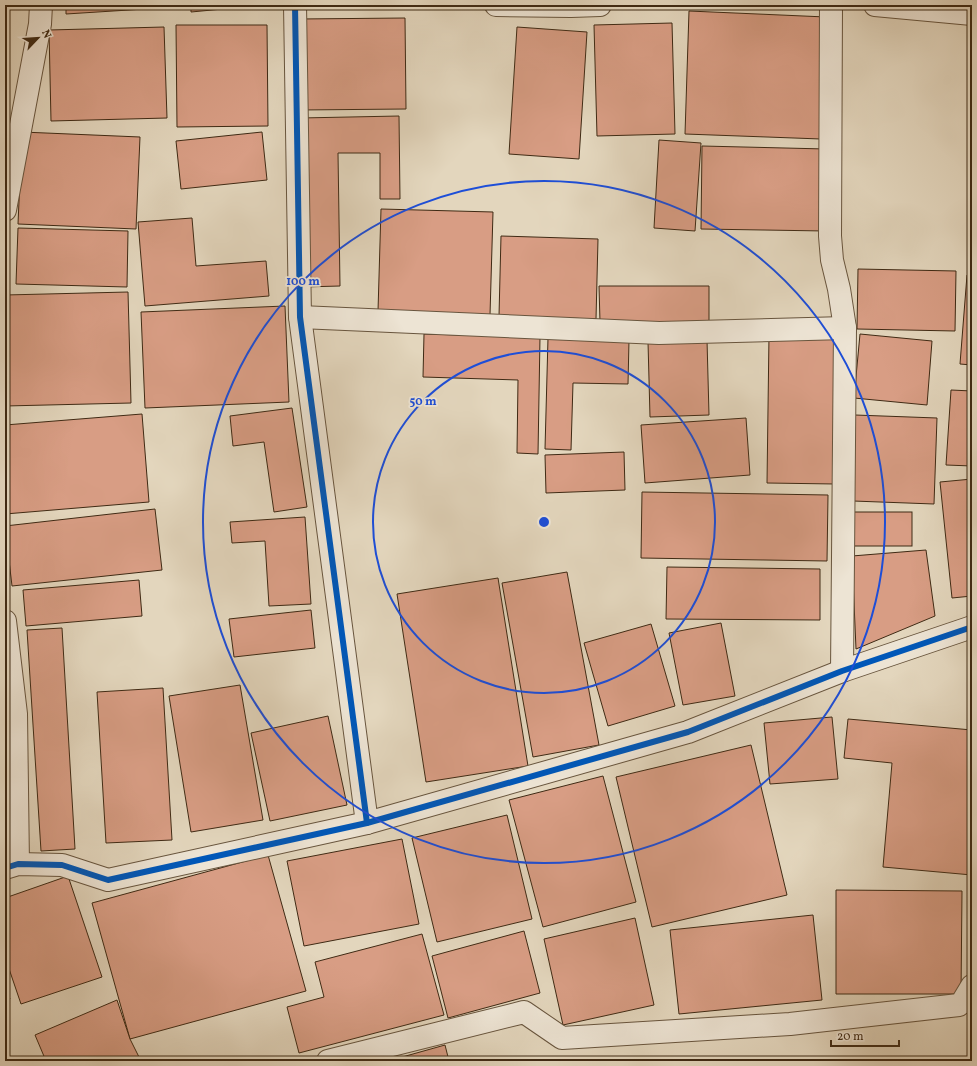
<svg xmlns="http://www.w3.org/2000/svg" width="977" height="1066" viewBox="0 0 977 1066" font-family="Vollkorn,serif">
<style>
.building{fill:#d89d84;stroke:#3f2a14}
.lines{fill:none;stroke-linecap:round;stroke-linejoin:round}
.minor-casing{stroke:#68553e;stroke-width:24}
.minor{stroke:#ede4d4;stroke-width:22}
.cycleway-casing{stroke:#ede4d4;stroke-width:8}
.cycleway{stroke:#0057b8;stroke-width:6}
.ring{fill:none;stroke:#1d4ed8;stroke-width:2}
.centre{fill:#1d4ed8;stroke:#ede4d4;stroke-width:2}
.ring-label{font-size:12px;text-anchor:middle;font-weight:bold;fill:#1d4ed8;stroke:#ede4d4;stroke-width:3.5;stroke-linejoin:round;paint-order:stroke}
</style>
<rect width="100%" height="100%" fill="#e3d6bd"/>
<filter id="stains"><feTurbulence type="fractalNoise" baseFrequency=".005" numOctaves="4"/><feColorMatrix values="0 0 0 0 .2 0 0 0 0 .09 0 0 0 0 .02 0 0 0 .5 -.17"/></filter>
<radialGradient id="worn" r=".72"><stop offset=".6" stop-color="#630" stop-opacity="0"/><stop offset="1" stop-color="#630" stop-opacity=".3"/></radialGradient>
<!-- building -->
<g class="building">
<path d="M5,5H7L6,32H5Z"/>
<path d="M66,5H176V7L66,14Z"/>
<path d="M191,5H265L191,12Z"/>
<path d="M689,11L826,17L821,139L685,134Z"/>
<path d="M405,18L406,109L300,110L299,19Z"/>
<path d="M672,23L675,134L597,136L594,25Z"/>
<path d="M176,25H267L268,126L177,127Z"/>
<path d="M164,27L167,118L51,121L49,30Z"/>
<path d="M517,27L587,32L579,159L509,154Z"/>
<path d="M399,116L400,199H380V153H338L340,286L303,287L300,118Z"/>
<path d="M22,132L140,137L136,229L18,224Z"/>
<path d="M262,132L267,180L181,189L176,141Z"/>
<path d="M659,140L701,143L695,231L654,228Z"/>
<path d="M702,146L826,149L825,231L701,229Z"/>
<path d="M381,209L493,212L490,315L378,311Z"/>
<path d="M192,218L196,266L266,261L269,296L145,306L138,222Z"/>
<path d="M18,228L128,231L127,287L16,284Z"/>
<path d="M501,236L598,239L596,319L499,316Z"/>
<path d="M858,269L956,271L955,331L857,329Z"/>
<path d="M967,275H972V365L960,364Z"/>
<path d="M599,286H709V322H600Z"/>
<path d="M128,292L131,403L5,406V295Z"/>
<path d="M285,306L289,402L145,408L141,312Z"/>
<path d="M424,334L540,337L538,454L517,453L518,380L423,377Z"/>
<path d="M860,334L932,341L927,405L854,398Z"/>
<path d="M769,335L837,336L835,484L767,483Z"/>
<path d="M548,338L629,340L628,384L573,383L571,450L545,449Z"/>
<path d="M707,340L709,415L650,417L648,342Z"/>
<path d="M951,390L972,391V466L946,465Z"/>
<path d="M292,408L307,507L274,512L264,442L233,446L230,416Z"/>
<path d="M142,414L149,502L5,514V425Z"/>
<path d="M855,415L937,418L934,504L853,501Z"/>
<path d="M746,418L750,475L645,483L641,425Z"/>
<path d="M624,452L625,490L546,493L545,455Z"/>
<path d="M972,479V596L952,598L940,482Z"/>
<path d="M642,492L828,495L827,561L641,558Z"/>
<path d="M155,509L162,570L12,586L5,526Z"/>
<rect x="850" y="512" width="62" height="34"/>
<path d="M305,517L311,604L269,606L265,541L232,543L230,522Z"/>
<path d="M926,550L935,616L856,649L852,556Z"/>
<path d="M667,567L820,569V620L666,619Z"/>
<path d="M567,572L599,745L533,757L502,583Z"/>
<path d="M498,578L528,766L426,782L397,594Z"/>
<path d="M139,580L142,616L26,626L23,590Z"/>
<path d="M311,610L315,648L234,657L229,619Z"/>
<path d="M721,623L735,696L683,705L669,633Z"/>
<path d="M651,624L675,706L608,726L584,643Z"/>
<path d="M62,628L75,849L41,851L27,630Z"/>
<path d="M240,685L263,820L191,832L169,696Z"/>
<path d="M163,688L172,840L106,843L97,692Z"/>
<path d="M328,716L347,805L270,821L251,733Z"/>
<path d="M832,717L838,779L770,784L764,723Z"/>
<path d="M848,719L972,730V875L883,867L892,763L844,758Z"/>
<path d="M751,745L787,895L652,927L616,777Z"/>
<path d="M603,776L636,902L543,927L509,800Z"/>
<path d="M507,815L532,919L437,942L412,838Z"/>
<path d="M402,839L419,924L304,946L287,861Z"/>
<path d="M268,855L306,991L130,1039L92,903Z"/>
<path d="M68,876L102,977L21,1004L5,957V898Z"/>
<path d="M836,890L962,891L961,994H836Z"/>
<path d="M813,915L822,1000L679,1014L670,930Z"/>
<path d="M635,918L654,1005L563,1025L544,939Z"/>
<path d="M524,931L540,993L448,1018L432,956Z"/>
<path d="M422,934L444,1015L299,1053L287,1007L324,997L315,962Z"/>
<path d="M5,988L10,999L5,1001Z"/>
<path d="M117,1000L130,1039L141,1061H46L35,1035Z"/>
<path d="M445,1045L449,1061H388Z"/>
</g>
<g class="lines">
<defs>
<g id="minor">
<path d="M295,5L300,317L367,823"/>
<path d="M496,5L571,6L600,5"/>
<path d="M831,5L830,236L832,260L839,289L845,328L842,671"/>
<path d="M875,5L972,14"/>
<path d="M5,210L40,24L41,5"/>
<path d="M300,317L659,333L845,328"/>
<path d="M5,621L16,714L18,864"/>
<path d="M5,868L18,864L62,865L108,880L367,823L688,732L842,671L972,627"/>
<path d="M328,1061L524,1012L562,1038L790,1024L959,1005L963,1001L972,986"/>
</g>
</defs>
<!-- minor casing -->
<use href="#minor" class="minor-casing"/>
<!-- minor -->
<use href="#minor" class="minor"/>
<defs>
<g id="cycleway">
<path d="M295,5L300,317L367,823"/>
<path d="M5,868L18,864L62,865L108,880L367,823L688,732L842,671L972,627"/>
</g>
</defs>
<!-- cycleway casing -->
<use href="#cycleway" class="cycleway-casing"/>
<!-- cycleway -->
<use href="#cycleway" class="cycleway"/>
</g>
<!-- distance rings -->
<g class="ring">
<circle cx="544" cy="522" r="171"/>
<circle cx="544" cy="522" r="341"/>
</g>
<circle cx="544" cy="522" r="6" class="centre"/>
<g class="ring-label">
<text x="303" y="285">100 m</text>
<text x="423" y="405">50 m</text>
</g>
<!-- margin -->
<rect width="977" height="1066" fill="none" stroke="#e3d6bd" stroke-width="20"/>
<rect x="6" y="6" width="965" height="1054" fill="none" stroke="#3f2a14" stroke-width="2"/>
<rect x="10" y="10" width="957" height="1046" fill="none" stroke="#3f2a14"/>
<!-- north arrow -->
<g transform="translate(38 38) rotate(65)" stroke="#ede4d4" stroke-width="3" paint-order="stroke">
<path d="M0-3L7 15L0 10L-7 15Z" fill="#3f2a14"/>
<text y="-6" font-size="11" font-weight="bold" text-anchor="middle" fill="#3f2a14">N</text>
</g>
<!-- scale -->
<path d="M831 1040v6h68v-6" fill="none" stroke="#3f2a14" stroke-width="2"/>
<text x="837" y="1040" font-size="12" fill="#3f2a14" stroke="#ede4d4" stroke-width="3" paint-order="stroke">20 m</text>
<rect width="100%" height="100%" filter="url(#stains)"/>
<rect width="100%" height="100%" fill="url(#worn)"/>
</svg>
